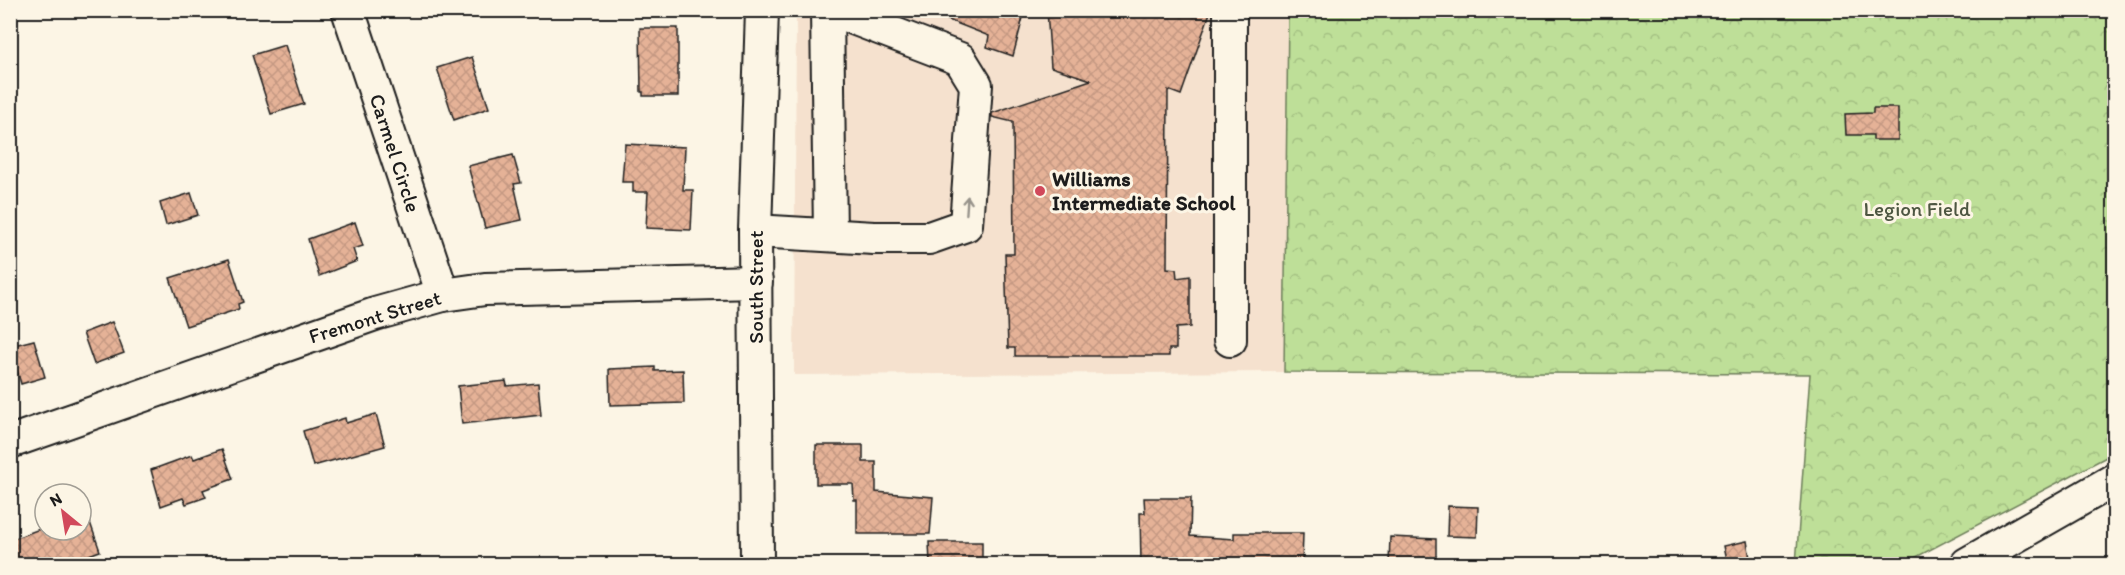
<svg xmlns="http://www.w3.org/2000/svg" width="2125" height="575" viewBox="0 0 2125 575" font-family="Itim,sans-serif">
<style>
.built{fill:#f5e1ce}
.park{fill:url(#park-crowns);stroke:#6d7e5a;stroke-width:1.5}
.building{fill:url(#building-cross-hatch);stroke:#1c1c1c;stroke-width:1.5}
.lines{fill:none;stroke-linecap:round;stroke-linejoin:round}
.minor-casing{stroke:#1c1c1c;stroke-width:36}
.minor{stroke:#fcf5e5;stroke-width:32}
.oneway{stroke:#97938b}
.poi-dot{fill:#d1495b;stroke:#fcf5e5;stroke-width:2}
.labels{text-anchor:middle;stroke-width:6;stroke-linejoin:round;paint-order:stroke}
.street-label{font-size:21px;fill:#1c1c1c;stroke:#fcf5e5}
.poi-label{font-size:21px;font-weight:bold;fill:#1c1c1c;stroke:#fcf5e5;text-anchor:start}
.park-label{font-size:21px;fill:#4d5641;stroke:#fcf5e5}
</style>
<defs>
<pattern id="park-crowns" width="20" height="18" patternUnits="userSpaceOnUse" patternTransform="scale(1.5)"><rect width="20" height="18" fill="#bedf98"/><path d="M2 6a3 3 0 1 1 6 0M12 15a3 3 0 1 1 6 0" fill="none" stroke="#a3bf82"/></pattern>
<pattern id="building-cross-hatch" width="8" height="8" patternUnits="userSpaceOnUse" patternTransform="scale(1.5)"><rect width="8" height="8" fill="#e5b297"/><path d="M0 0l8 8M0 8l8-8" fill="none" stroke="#c49882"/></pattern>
</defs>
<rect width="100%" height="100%" fill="#fcf5e5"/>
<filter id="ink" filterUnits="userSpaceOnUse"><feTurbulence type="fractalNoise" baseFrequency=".0167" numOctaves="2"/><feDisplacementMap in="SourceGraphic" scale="12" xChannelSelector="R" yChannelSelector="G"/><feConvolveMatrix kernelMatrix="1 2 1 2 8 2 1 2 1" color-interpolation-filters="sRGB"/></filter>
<g filter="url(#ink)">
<!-- built -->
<path class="built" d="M796,11H1288L1284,372L794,375Z"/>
<!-- park -->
<path class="park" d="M1288,11H2114V453L1903,564H1796L1810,374L1284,372Z"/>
<!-- building -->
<g class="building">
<path d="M928,10H1025L1013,56L987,47L989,36L928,12Z"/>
<path d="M1047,10H1211L1181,95L1168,90L1167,268L1176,269L1177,278L1190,276V327L1176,328V349H1169V356H1015V348H1008L1005,254H1014L1013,122L992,117V113L1091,80L1051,67Z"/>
<path d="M640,28H678V96H643V92H641Z"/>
<path d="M285,45L304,104L271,114L252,55Z"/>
<path d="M472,57L489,108L454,120L437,68Z"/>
<path d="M1873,108H1898V140H1873V135H1846L1845,114L1873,113Z"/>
<path d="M625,144L685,147L683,190H693L691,230L646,228L648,192H633V182H622Z"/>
<path d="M513,155L521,183L514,184L522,220L485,228L468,166Z"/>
<path d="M191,193L198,215L166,225L160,203Z"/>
<path d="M355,222L363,246L353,249L357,261L319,276L308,239Z"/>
<path d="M229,259L243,302L238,304L239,309L186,326L170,278Z"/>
<path d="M112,322L124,353L94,364L83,333Z"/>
<path d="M34,340L45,377L21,384L10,346Z"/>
<path d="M655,367V371L683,370L684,403L610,405L609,369Z"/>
<path d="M506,381L507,386L538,383L541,415L462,424L458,386Z"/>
<path d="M376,414L385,446L313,466L303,431L345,418L346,423Z"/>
<path d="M816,445H863V462H876V492L933,497L930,534H857V500H854L853,484H816Z"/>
<path d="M222,449L233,479L203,490L206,497L186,504L183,498L161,506L151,470L192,455L194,459Z"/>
<path d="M1144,498H1191L1190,536L1234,539V533H1303L1302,564H1141L1140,513H1145Z"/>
<path d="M1448,506L1478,507L1477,537L1447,536Z"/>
<path d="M86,511L100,551L64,564H10V540L45,527V530H81V513Z"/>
<path d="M1390,537L1436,539V564H1389Z"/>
<path d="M1747,541L1751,564H1728L1724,546Z"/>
<path d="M929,542H982V564H930Z"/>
</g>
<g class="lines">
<defs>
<g id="minor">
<path d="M348,10L443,295"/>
<path d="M827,10L830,235"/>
<path d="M1230,10V340"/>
<path d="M755,231L874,238H929L966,225L976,85L960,59L832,10"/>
<path d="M10,442L375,314L443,295L485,289L756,282"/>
<path d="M757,564L755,231L762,10"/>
<path d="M1967,564L2114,480"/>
</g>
</defs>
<!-- minor casing -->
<use href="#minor" class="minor-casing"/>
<!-- minor -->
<use href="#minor" class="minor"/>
</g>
<!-- one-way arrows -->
<defs><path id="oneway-shaft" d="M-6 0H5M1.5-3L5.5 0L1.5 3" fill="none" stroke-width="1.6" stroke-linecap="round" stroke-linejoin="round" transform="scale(1.5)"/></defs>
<use class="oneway" href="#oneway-shaft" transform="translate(967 205) rotate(-86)"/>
</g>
<!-- markers -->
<circle class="poi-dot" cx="1040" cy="191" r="6"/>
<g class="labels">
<!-- street labels -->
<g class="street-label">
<text transform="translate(395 153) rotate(72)" y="7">Carmel Circle</text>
<text transform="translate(756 287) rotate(-90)" y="7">South Street</text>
<text transform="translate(375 317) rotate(-17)" y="7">Fremont Street</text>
</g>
<!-- poi labels -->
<g class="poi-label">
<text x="1052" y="186">Williams<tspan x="1052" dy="24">Intermediate School</tspan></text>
</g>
<!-- park labels -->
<g class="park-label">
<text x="1917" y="216">Legion Field</text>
</g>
</g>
<!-- margin -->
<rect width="2125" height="575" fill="none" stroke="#fcf5e5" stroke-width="36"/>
<rect x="18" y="18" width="2089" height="539" fill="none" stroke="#1c1c1c" stroke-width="2" filter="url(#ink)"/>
<!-- north arrow -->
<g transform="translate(63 512) rotate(330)"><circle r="28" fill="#fcf5e5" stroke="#a29e95" stroke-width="1.5"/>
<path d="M0-4.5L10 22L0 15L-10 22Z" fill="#d1495b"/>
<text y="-9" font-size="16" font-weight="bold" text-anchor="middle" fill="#1c1c1c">N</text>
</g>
</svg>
